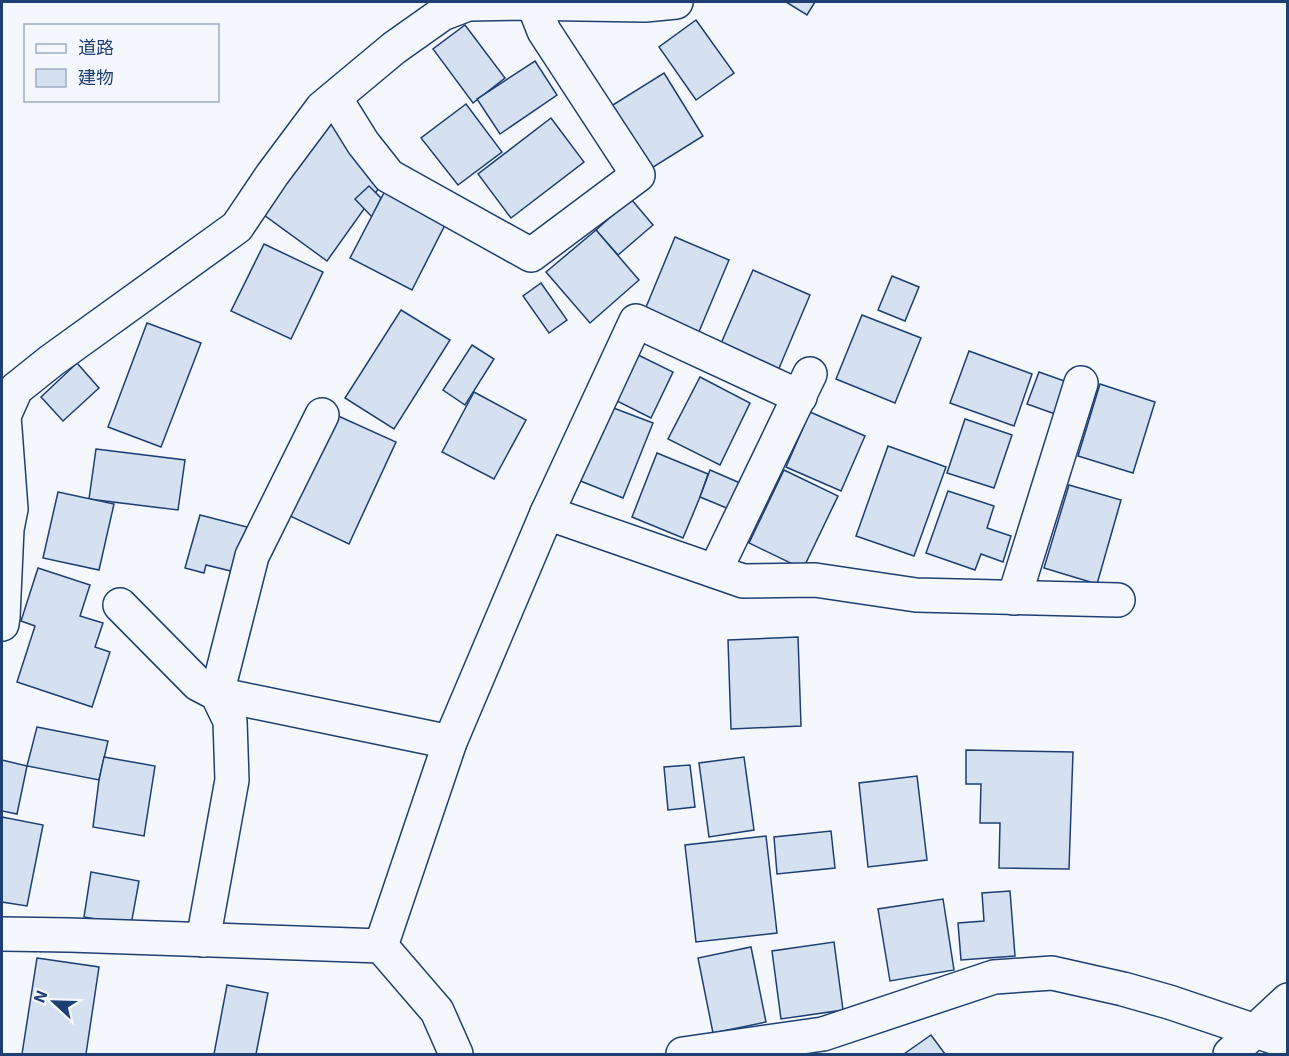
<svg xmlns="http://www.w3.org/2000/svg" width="1289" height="1056" viewBox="0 0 1289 1056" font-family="'Exo 2','Noto Sans JP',sans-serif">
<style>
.building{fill:#d5e0f0;stroke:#1d3f73;stroke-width:1.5}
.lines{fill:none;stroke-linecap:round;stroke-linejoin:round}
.minor-casing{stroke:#1d3f73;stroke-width:36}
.major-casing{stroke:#1d3f73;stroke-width:36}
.minor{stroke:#f4f7fb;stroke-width:33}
.major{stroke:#f4f7fb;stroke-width:33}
</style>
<rect width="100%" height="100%" fill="#f4f7fb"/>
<!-- building -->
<g class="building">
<path d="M786,2H815L807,15Z"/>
<path d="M696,20L734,73L696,100L659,47Z"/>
<path d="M465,25L505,78L473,103L433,49Z"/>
<path d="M535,61L557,95L500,134L477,99Z"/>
<path d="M664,73L703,136L647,171L608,108Z"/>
<path d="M466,104L502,152L458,185L421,138Z"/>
<path d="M333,118L396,164L327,261L264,215Z"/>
<path d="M551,118L584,162L511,218L478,174Z"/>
<path d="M369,186L381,198L372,217L355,199Z"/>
<path d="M387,187L448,219L412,290L350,258Z"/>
<path d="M631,199L653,225L618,255L596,230Z"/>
<path d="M596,230L639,280L590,323L546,272Z"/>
<path d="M675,237L729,260L698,334L644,312Z"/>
<path d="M264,244L323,272L291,339L231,311Z"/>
<path d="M753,270L810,295L777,373L719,348Z"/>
<path d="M892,276L919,287L905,321L878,310Z"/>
<path d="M541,283L567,320L549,333L523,296Z"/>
<path d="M401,310L450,340L394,429L345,398Z"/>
<path d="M862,315L921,338L895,403L836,379Z"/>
<path d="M147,323L201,343L161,447L108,427Z"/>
<path d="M472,345L494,359L465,405L443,390Z"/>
<path d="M630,351L673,372L651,418L607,396Z"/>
<path d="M969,351L1032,374L1014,426L950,403Z"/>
<path d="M77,363L99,388L63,421L41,397Z"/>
<path d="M1039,372L1070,383L1058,415L1027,404Z"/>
<path d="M700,377L750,403L720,465L668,439Z"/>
<path d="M1100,384L1155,402L1133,473L1078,456Z"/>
<path d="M474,392L526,420L494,479L442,452Z"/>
<path d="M603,404L653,423L623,498L573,478Z"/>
<path d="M810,412L865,436L841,491L786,467Z"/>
<path d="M336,415L396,442L349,544L290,516Z"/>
<path d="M965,419L1012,435L994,488L947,473Z"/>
<path d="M888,446L946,467L914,556L856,536Z"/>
<path d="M96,449L185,460L178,510L89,499Z"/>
<path d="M657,453L708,474L700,497L683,538L632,517Z"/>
<path d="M710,470L740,483L729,509L700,497Z"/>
<path d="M784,470L838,496L803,569L749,543Z"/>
<path d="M1069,485L1121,500L1097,584L1044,568Z"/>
<path d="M948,491L994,506L987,528L1011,536L1003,562L981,554L975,570L926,553Z"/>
<path d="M58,492L114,504L99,570L43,558Z"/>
<path d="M200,515L247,527L235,572L206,565L204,573L185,568Z"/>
<path d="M38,568L90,585L80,616L103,623L95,647L110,652L92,707L17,682L35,626L21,621Z"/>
<path d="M798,637L801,726L731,729L728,640Z"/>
<path d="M37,727L108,741L99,780L27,766Z"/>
<path d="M966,750L1073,752L1069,869L999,868L1000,823H980L981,784H966Z"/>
<path d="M104,757L155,766L144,836L93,827L99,780Z"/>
<path d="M744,757L754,830L709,837L699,763Z"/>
<path d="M2,760L27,766L17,814L2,811Z"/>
<path d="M690,765L695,807L668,810L664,767Z"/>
<path d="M917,776L927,860L868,867L859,783Z"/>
<path d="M2,817L43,825L27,906L2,902Z"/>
<path d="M831,831L835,868L777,874L774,837Z"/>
<path d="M766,836L777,933L696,942L685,845Z"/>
<path d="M91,872L139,881L131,925L84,917Z"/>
<path d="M1010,891L1015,956L961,960L958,923L984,921L982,893Z"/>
<path d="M943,899L954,970L890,981L878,909Z"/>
<path d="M834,942L843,1010L781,1019L772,951Z"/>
<path d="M751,947L766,1022L713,1033L698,958Z"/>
<path d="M37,958L99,967L86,1054H22Z"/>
<path d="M227,985L268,993L256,1054H214Z"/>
<path d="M931,1035L945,1054H904Z"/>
</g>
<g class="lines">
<defs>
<g id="minor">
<path d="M335,98L363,143L389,176L531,255L638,175L544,31L533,3"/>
<path d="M322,415L252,556L217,694L450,742"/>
<path d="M547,513L743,581L815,580L916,595L1118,600"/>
<path d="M715,571L810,374"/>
<path d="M1014,598L1081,383"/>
<path d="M120,605L198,684L217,694L230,721L232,780L203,940"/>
<path d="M2,624L3,617L7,529L11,509L4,416L16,389L51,361L237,227L272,175L322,108L394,48L442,14L468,4L517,3L645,5L676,2"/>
<path d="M2,934L69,935L381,946L437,1011L456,1054"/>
<path d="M381,946L450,742L547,513L636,321L800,397"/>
<path d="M683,1054L823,1034L994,977L1052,973L1123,989L1169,1002L1288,1042"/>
</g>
<path id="major" d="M1230,1054L1288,1000"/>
</defs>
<!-- minor casing -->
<use href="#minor" class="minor-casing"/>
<!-- major casing -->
<use href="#major" class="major-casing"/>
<!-- minor -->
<use href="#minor" class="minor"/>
<!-- major -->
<use href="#major" class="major"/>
</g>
<!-- border -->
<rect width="1289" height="1056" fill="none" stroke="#1d3f73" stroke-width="6"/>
<!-- legend -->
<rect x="24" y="24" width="195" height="78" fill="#f4f7fb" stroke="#9eadc5" stroke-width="1.5"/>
<rect x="36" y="44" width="30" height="9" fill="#f4f7fb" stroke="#9eadc5" stroke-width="1.5"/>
<text x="78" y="54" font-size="18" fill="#1d3f73">道路</text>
<rect x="36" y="69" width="30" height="18" fill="#d5e0f0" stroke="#9eadc5" stroke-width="1.5"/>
<text x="78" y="84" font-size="18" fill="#1d3f73">建物</text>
<!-- north arrow -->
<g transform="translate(54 1002) rotate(292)" stroke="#f4f7fb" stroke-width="4.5" paint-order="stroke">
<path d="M0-4.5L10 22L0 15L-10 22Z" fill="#1d3f73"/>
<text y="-9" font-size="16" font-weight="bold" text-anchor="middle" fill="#1d3f73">N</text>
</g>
</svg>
